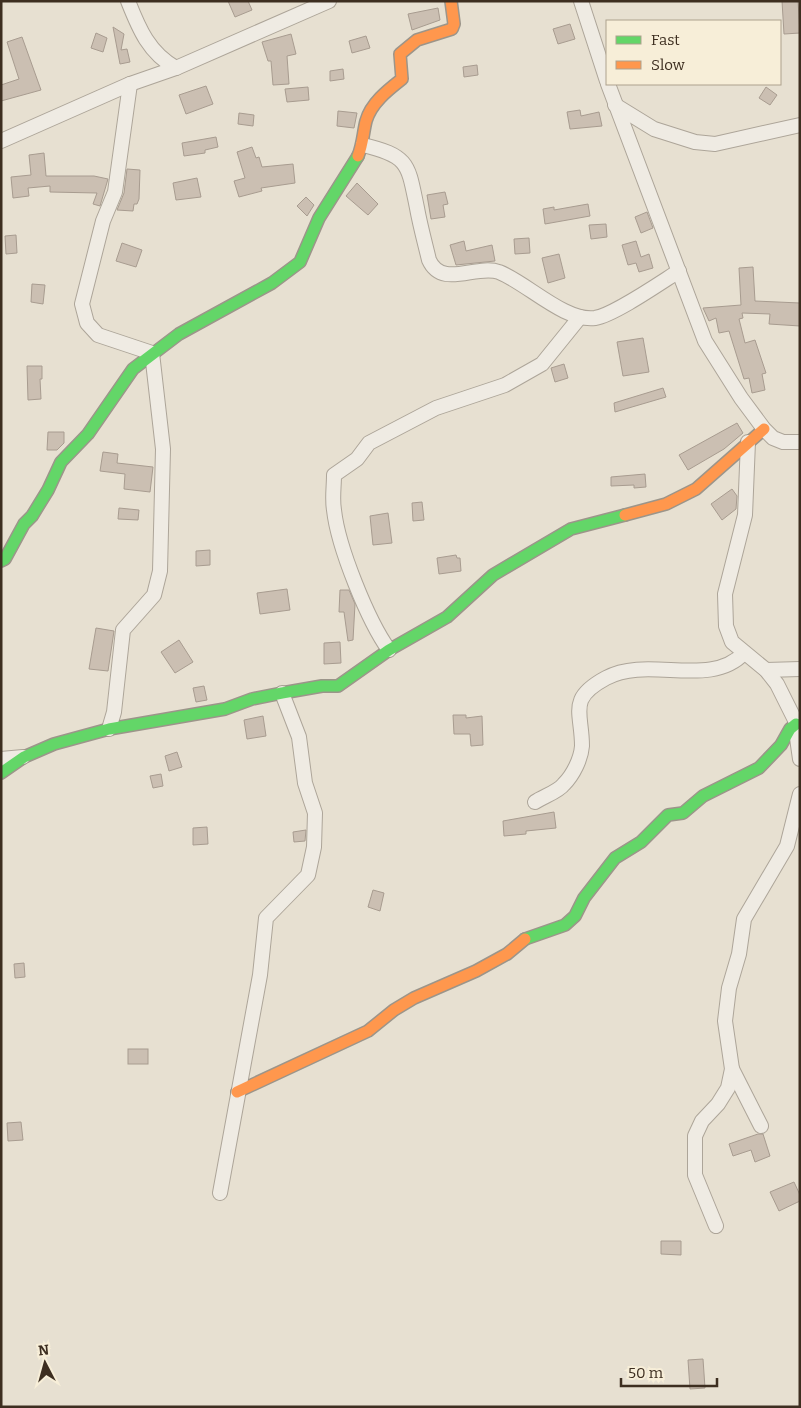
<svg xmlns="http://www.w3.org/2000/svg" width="801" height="1408" viewBox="0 0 801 1408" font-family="Bitter,serif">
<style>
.building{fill:#cbbfb2;stroke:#a89c90}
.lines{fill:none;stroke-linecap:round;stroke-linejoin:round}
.street-casing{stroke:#ada599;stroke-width:16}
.fast-casing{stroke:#9c958a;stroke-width:14}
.slow-casing{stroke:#9c958a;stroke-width:14}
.street{stroke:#efebe3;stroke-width:14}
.fast{stroke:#63d668;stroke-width:11}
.slow{stroke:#ff974d;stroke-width:11}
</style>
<rect width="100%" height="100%" fill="#e7e0d1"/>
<!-- building -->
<g class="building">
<path d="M228,1H248L252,10L235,17Z"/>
<path d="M782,1H798L800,33L784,34Z"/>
<path d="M438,8L440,20L412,30L408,14Z"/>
<path d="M570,24L575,39L558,44L553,29Z"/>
<path d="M113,27L124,34L121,50L127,49L130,62L120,64Z"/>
<path d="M96,33L107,38L103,52L91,48Z"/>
<path d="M291,34L296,54L287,56L289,84L273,85L271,61H268L262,42Z"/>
<path d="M366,36L370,48L352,53L349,41Z"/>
<path d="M22,37L41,90L1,101V85L19,79L7,42Z"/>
<path d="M477,65L478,75L464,77L463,67Z"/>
<path d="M343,69L344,79L330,81V71Z"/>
<path d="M206,86L213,104L186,114L179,95Z"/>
<path d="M308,87L309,100L287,102L285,89Z"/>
<path d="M766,87L777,95L770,105L759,98Z"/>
<path d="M580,110L581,116L599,112L602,126L570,129L567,112Z"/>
<path d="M338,111L357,113L354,128L337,126Z"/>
<path d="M239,113L254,115L253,126L238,124Z"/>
<path d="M216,137L218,147L205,150V153L184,156L182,143Z"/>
<path d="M252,147L256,158L259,157L262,167L293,164L295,183L261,188L262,191L239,197L234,181L245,178L237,152Z"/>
<path d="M44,153L46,176H94L108,179L100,206L93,204L97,193L50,192V186L28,188L29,196L13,198L11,177L31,175L29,155Z"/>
<path d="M127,169L140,170L139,199L137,204H134L133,211L117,210L124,193Z"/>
<path d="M197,178L201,197L176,200L173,183Z"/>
<path d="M357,183L378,204L368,215L346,196Z"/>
<path d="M445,192L448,204L443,205L445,217L431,219L427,195Z"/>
<path d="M306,197L314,205L307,216L297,206Z"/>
<path d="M588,204L590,216L545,224L543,209L554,207V210Z"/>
<path d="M647,212L653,228L641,233L635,217Z"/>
<path d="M606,224L607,237L591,239L589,225Z"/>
<path d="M16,235L17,253L6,254L5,236Z"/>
<path d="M529,238L530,253L515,254L514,239Z"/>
<path d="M464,241L466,251L492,245L495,261L456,265L450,245Z"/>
<path d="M636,241L641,257L649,254L653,268L639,272L636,263L628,265L622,245Z"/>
<path d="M122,243L142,250L136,267L116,261Z"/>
<path d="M559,254L565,278L548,283L542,258Z"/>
<path d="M753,267L755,301L800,303V326L769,324L770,314L742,313L743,318L739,319L745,343L755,340L766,373L762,374L765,390L752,393L749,378L744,379L729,331L719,333L716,318L709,321L703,308L741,305L739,268Z"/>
<path d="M32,284L45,285L43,304L31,302Z"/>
<path d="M643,338L649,372L623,376L617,342Z"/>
<path d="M564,364L568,378L555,382L551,368Z"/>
<path d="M27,366H42V379H40L41,399L28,400Z"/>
<path d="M663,388L666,397L615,412L614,403Z"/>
<path d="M737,423L743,433L724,449L688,470L679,455Z"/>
<path d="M48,432H64V443L57,450H47Z"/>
<path d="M103,452L118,454L117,463L153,467L150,492L124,489L125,474L100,471Z"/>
<path d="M645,474L646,487L634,488V485L611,486V477Z"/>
<path d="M732,489L737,496L736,509L722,520L711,504Z"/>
<path d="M422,502L424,520L413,521L412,503Z"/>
<path d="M119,508L139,510L138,520L118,519Z"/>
<path d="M388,513L392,543L373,545L370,516Z"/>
<path d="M210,550V565L196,566V551Z"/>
<path d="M456,555L457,558H460L461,571L439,574L437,558Z"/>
<path d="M287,589L290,610L260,614L257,593Z"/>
<path d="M340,590H349L355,604L353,640L348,641L344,612H339Z"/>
<path d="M96,628L114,631L108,671L89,669Z"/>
<path d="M179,640L193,662L175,673L161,652Z"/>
<path d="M340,642L341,663L324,664V643Z"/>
<path d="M204,686L207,700L196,702L193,688Z"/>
<path d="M453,715H466V718L482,716L483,745L471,746L470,734H454Z"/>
<path d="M263,716L266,736L247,739L244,720Z"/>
<path d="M177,752L182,767L169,771L165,756Z"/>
<path d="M161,774L163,786L153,788L150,776Z"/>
<path d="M554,812L556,828L526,831V834L504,836L503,821Z"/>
<path d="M207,827L208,844L193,845V828Z"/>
<path d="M306,830L305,841L294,842L293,832Z"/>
<path d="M373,890L384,893L380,911L368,907Z"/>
<path d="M24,963L25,977L15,978L14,964Z"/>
<rect x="128" y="1049" width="20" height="15"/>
<path d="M21,1122L23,1140L8,1141L7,1123Z"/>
<path d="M758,1134H763L770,1156L755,1162L751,1150L733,1156L729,1144Z"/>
<path d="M794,1182L800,1195V1201L779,1211L770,1192Z"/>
<path d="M661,1241H681V1255L661,1254Z"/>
<path d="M703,1359L705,1388L690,1389L688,1360Z"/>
</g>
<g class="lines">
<defs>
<g id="street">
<path d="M128,1C139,29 149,53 176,68"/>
<path d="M581,1L607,81"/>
<path d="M608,84L705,341L741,398L764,429L773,438L783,442H800"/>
<path d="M615,105L654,129L695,142L715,144L800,125"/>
<path d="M1,141L130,84L176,68L329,1"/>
<path d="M363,145C410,156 408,165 417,208C420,225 425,243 429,260C442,289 476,264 499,272C527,283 565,322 595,318C614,315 660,283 679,271"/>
<path d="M748,442L745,515L725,594L726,626L732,642L766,670L777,684L800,730"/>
<path d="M389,650C368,621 338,547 334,510C332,499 334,487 334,475L357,459L369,443L436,408L505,385L542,364L580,317"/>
<path d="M766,670L800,669"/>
<path d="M797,726L796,731L800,759"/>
<path d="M109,729L114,712L123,630L154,595L160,571L163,449L152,353L98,335L87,323L82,304L103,221L115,192L130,84"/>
<path d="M1,759L23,757"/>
<path d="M535,802C544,796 558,792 564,784C573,775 581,759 582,746C582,712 567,699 606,678C648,655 710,689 744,653"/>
<path d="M732,1069L761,1126"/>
<path d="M220,1193L260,975L266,918L308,875L314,847L315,813L305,783L299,737L282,693"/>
<path d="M716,1226L695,1175V1136L702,1121L718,1104L728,1088L732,1069L725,1021L729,988L739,954L744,919L787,846L800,794"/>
</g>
<g id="fast">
<path d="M1,561L5,559L24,524L32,516L48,490L61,462L88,434L133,369L179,334L272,283L300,262L319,218L358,156"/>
<path d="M1,773L24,757L54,744L109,729L225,709L252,699L282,693L322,686H338L389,650L447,617L493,575L571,529L625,515"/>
<path d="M525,939L565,925L575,916L584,898L615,858L641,842L668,815L683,813L703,796L759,768L781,745L790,729L796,724"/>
</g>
<g id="slow">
<path d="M358,156C363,144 363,133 366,121C371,103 388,90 402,79L400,54L417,40L452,29L454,24L451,1"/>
<path d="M625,515L666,504L696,489L764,429"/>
<path d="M237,1092L368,1031L394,1010L414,998L476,971L507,954L525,939"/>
</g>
</defs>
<!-- street casing -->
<use href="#street" class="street-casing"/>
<!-- fast casing -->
<use href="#fast" class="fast-casing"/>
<!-- slow casing -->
<use href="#slow" class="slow-casing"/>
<!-- street -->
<use href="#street" class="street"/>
<!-- fast -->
<use href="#fast" class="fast"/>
<!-- slow -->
<use href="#slow" class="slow"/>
</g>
<!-- border -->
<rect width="801" height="1408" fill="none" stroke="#3d2e20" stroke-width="5"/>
<!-- legend -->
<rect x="606" y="20" width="175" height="65" fill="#f7eed8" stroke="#ada18e"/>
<rect x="616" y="36" width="25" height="8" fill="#63d668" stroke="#ada18e"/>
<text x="651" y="45" font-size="15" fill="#3d2e20">Fast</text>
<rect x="616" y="61" width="25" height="8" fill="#ff974d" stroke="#ada18e"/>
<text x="651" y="70" font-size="15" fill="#3d2e20">Slow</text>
<!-- north arrow -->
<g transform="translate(45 1363) rotate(354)" stroke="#f7eed8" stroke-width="4" paint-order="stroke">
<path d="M0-4L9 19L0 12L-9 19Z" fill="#3d2e20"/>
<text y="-8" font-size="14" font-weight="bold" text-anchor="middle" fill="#3d2e20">N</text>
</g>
<!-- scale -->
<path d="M621 1378v8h96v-8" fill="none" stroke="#3d2e20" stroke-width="2.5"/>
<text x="628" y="1378" font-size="15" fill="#3d2e20" stroke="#f7eed8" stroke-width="4" paint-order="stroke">50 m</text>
</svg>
